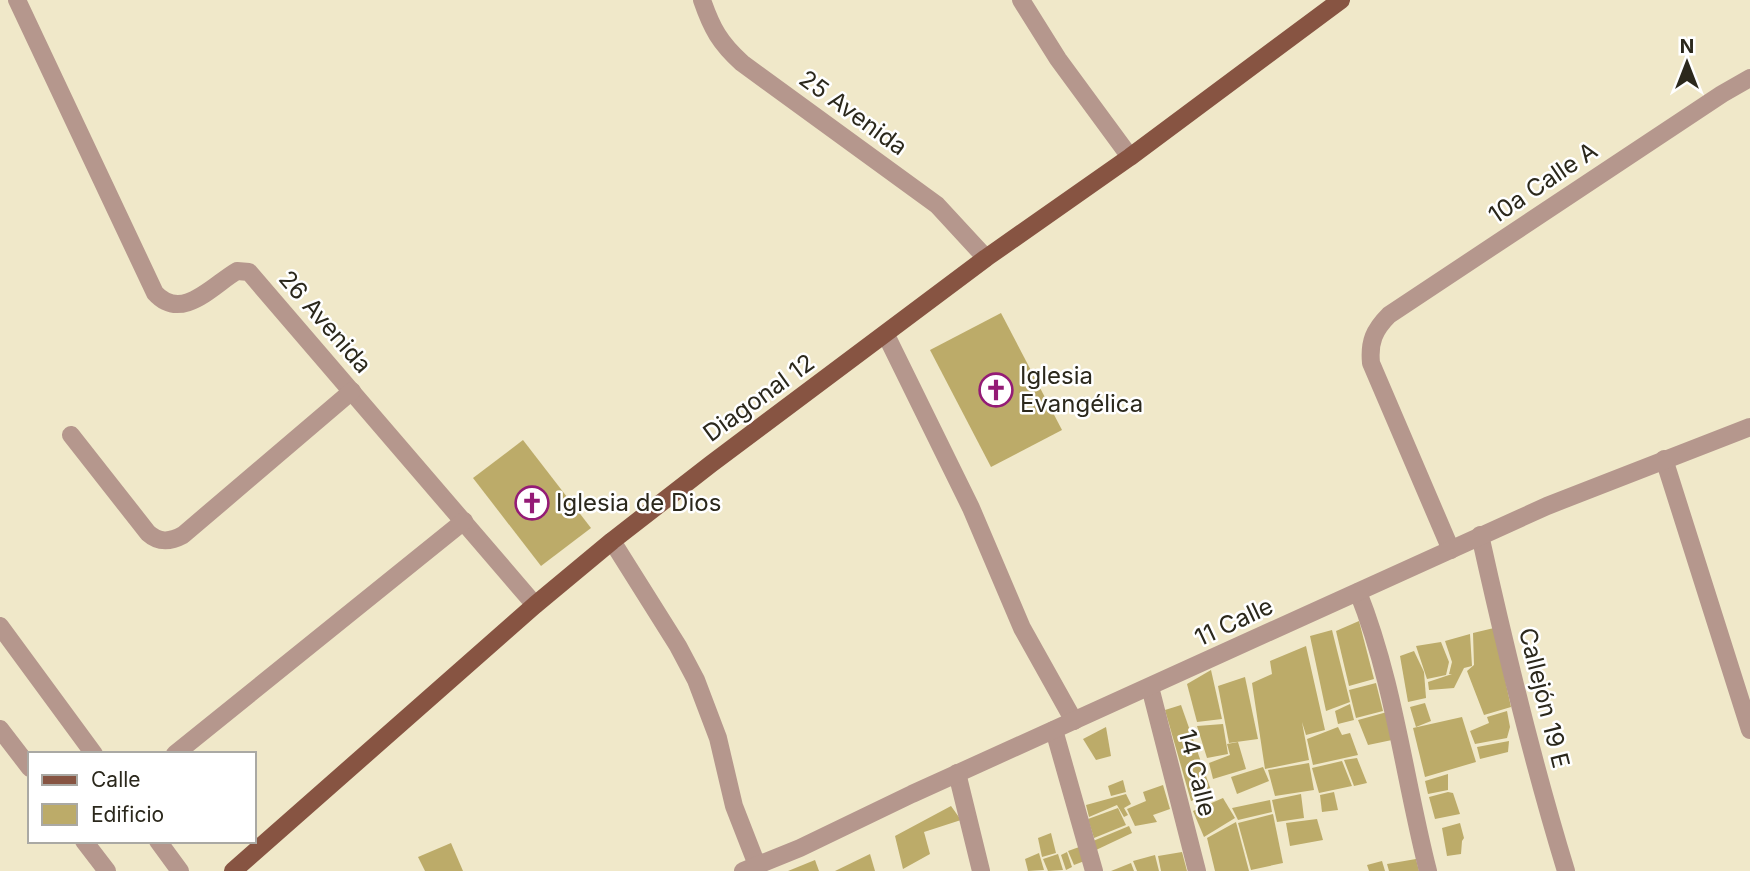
<svg xmlns="http://www.w3.org/2000/svg" width="1750" height="871" viewBox="0 0 1750 871" font-family="Inter,sans-serif">
<style>
.building{fill:#bcab69}
.lines{fill:none;stroke-linecap:round;stroke-linejoin:round}
.minor{stroke:#b5978d;stroke-width:18}
.major{stroke:#875442;stroke-width:18}
.labels{text-anchor:middle;stroke-width:5;stroke-linejoin:round;paint-order:stroke}
.street-label{font-size:24px;fill:#2b281c;stroke:#fff}
.poi-label{font-size:24px;fill:#2b281c;stroke:#fff;text-anchor:start}
</style>
<rect width="100%" height="100%" fill="#f0e8c9"/>
<!-- building -->
<g class="building">
<path d="M1001,313L1062,430L991,467L930,350Z"/>
<path d="M523,440L591,528L541,566L473,478Z"/>
<path d="M1359,621L1374,679L1349,686L1336,631Z"/>
<path d="M1494,628L1511,707L1484,715L1467,671L1474,665L1473,633Z"/>
<path d="M1332,630L1350,702L1326,711L1310,636Z"/>
<path d="M1470,634L1472,666L1464,668L1454,688L1429,690L1428,682L1452,674H1449L1452,662L1445,641Z"/>
<path d="M1441,642L1449,662L1446,675L1427,679L1416,646Z"/>
<path d="M1306,646L1325,730L1306,735L1302,722L1309,760L1265,769L1252,683L1272,674L1270,661Z"/>
<path d="M1414,651L1424,672L1426,698L1408,702L1400,656Z"/>
<path d="M1211,670L1222,719L1197,722L1187,684Z"/>
<path d="M1245,677L1258,739L1229,743L1218,686Z"/>
<path d="M1376,683L1383,711L1356,718L1349,690Z"/>
<path d="M1425,703L1431,721L1416,727L1410,707Z"/>
<path d="M1350,704L1354,720L1338,724L1335,711Z"/>
<path d="M1181,705L1212,793L1191,801L1165,710Z"/>
<path d="M1507,711L1510,727L1507,738L1475,744L1470,731L1489,723L1487,717Z"/>
<path d="M1387,712L1392,740L1368,745L1358,720Z"/>
<path d="M1462,717L1476,762L1425,777L1413,728Z"/>
<path d="M1223,724L1228,754L1207,758L1197,726Z"/>
<path d="M1106,727L1111,756L1096,760L1083,739Z"/>
<path d="M1338,727L1342,735L1350,733L1358,755L1313,765L1307,739Z"/>
<path d="M1509,741L1508,752L1480,759L1477,747Z"/>
<path d="M1238,742L1246,769L1213,779L1209,763L1230,755L1227,744Z"/>
<path d="M1357,758L1367,783L1354,786L1344,760Z"/>
<path d="M1342,761L1352,786L1319,793L1312,768Z"/>
<path d="M1309,763L1314,790L1275,796L1268,770Z"/>
<path d="M1263,767L1269,781L1237,794L1231,777Z"/>
<path d="M1448,774V790L1428,794L1425,781Z"/>
<path d="M1123,780L1126,792L1111,796L1108,786Z"/>
<path d="M1163,785L1170,809L1153,815L1157,822L1135,826L1127,809L1146,801L1143,792Z"/>
<path d="M1334,792L1338,810L1322,812L1320,795Z"/>
<path d="M1448,792L1453,793L1460,814L1435,819L1429,797Z"/>
<path d="M1126,794L1131,804L1124,808L1128,815L1124,817L1117,805L1089,817L1086,805Z"/>
<path d="M1301,794L1304,818L1277,822L1272,800Z"/>
<path d="M1223,798L1235,818L1204,837L1193,811Z"/>
<path d="M1270,800L1272,812L1238,820L1232,808Z"/>
<path d="M951,806L961,820L924,832L930,854L903,869L895,836Z"/>
<path d="M1118,808L1126,825L1094,838L1088,819Z"/>
<path d="M1273,814L1283,863L1251,870L1238,823Z"/>
<path d="M1317,819L1323,840L1290,846L1286,823Z"/>
<path d="M1236,822L1249,871H1215L1207,838Z"/>
<path d="M1460,823L1464,838L1462,841L1461,854L1447,856L1442,828Z"/>
<path d="M1129,826L1132,833L1096,850L1093,841Z"/>
<path d="M1051,833L1056,853L1042,857L1038,838Z"/>
<path d="M451,843L463,871H425L418,857Z"/>
<path d="M1082,846L1087,860L1074,865L1068,851Z"/>
<path d="M1067,852L1072,867L1066,870L1061,855Z"/>
<path d="M1182,852L1187,871H1161L1158,856Z"/>
<path d="M1039,853L1044,870L1028,871L1025,859Z"/>
<path d="M870,854L875,871H835Z"/>
<path d="M1058,854L1063,870L1048,871L1043,859Z"/>
<path d="M1155,855L1159,871H1137L1133,861Z"/>
<path d="M1416,859L1419,871H1389L1387,864Z"/>
<path d="M815,860L819,871H788Z"/>
<path d="M1382,861L1385,871H1369L1367,865Z"/>
<path d="M1131,863L1134,871H1111Z"/>
</g>
<g class="lines">
<!-- minor -->
<g class="minor">
<path d="M17,0L155,293C182,323 214,284 237,271L249,272L535,605"/>
<path d="M702,0C712,29 720,43 742,63L937,205L986,258"/>
<path d="M1021,0L1058,59L1130,157"/>
<path d="M886,335L971,508L1022,628L1074,721"/>
<path d="M71,435L148,533C159,543 170,542 183,535L352,391"/>
<path d="M1664,459L1750,730"/>
<path d="M1480,535C1505,648 1532,760 1566,871"/>
<path d="M612,541L678,646L696,680L718,738L734,806L757,865"/>
<path d="M1451,550L1371,363C1369,342 1374,330 1389,315L1722,94L1750,78"/>
<path d="M1358,592C1394,682 1404,777 1428,871"/>
<path d="M0,626L94,754"/>
<path d="M1150,687L1197,871"/>
<path d="M0,729L30,768"/>
<path d="M1054,730L1094,871"/>
<path d="M175,754L464,521"/>
<path d="M957,773L981,871"/>
<path d="M84,841L107,871"/>
<path d="M158,841L180,871"/>
<path d="M743,871L800,848L912,794L1547,506L1750,427"/>
</g>
<!-- major -->
<path class="major" d="M233,871L535,605L612,541L711,464L986,258L1130,157L1341,0"/>
</g>
<!-- icons -->
<defs>
<symbol id="church-ring" viewBox="-11 -11 22 22"><circle r="9.5" fill="#fff" stroke="#941b76" stroke-width="1.5"/><path d="M-1.2-6h2.4v3.5h3.3v2.4h-3.3V6h-2.4V-.1h-3.3v-2.4h3.3Z" fill="#941b76"/></symbol>
</defs>
<g fill-rule="evenodd">
<use href="#church-ring" x="977" y="371" width="38" height="38"/>
<use href="#church-ring" x="513" y="484" width="38" height="38"/>
</g>
<g class="labels">
<!-- street labels -->
<g class="street-label">
<text transform="translate(853 113) rotate(36)" y="8">25 Avenida</text>
<text transform="translate(1543 183) rotate(-34)" y="8">10a Calle A</text>
<text transform="translate(325 322) rotate(49)" y="8">26 Avenida</text>
<text transform="translate(759 398) rotate(-36)" y="8">Diagonal 12</text>
<text transform="translate(1234 622) rotate(-25)" y="8">11 Calle</text>
<text transform="translate(1544 698) rotate(76)" y="8">Callejón 19 E</text>
<text transform="translate(1197 773) rotate(76)" y="8">14 Calle</text>
</g>
<!-- poi labels -->
<g class="poi-label">
<text x="1020" y="384">Iglesia<tspan x="1020" dy="28">Evangélica</tspan></text>
<text x="556" y="511">Iglesia de Dios</text>
</g>
</g>
<!-- legend -->
<rect x="28" y="752" width="228" height="91" fill="#ffffff" stroke="#aaa9a4" stroke-width="2"/>
<rect x="42" y="775" width="35" height="10" fill="#875442" stroke="#aaa9a4" stroke-width="2"/>
<text x="91" y="787" font-size="21" fill="#2b281c">Calle</text>
<rect x="42" y="804" width="35" height="21" fill="#bcab69" stroke="#aaa9a4" stroke-width="2"/>
<text x="91" y="822" font-size="21" fill="#2b281c">Edificio</text>
<!-- north arrow -->
<g transform="translate(1687 63)" stroke="#ffffff" stroke-width="5" paint-order="stroke">
<path d="M0-5L12 26L0 18L-12 26Z" fill="#2b281c"/>
<text y="-10" font-size="19" font-weight="bold" text-anchor="middle" fill="#2b281c">N</text>
</g>
</svg>
